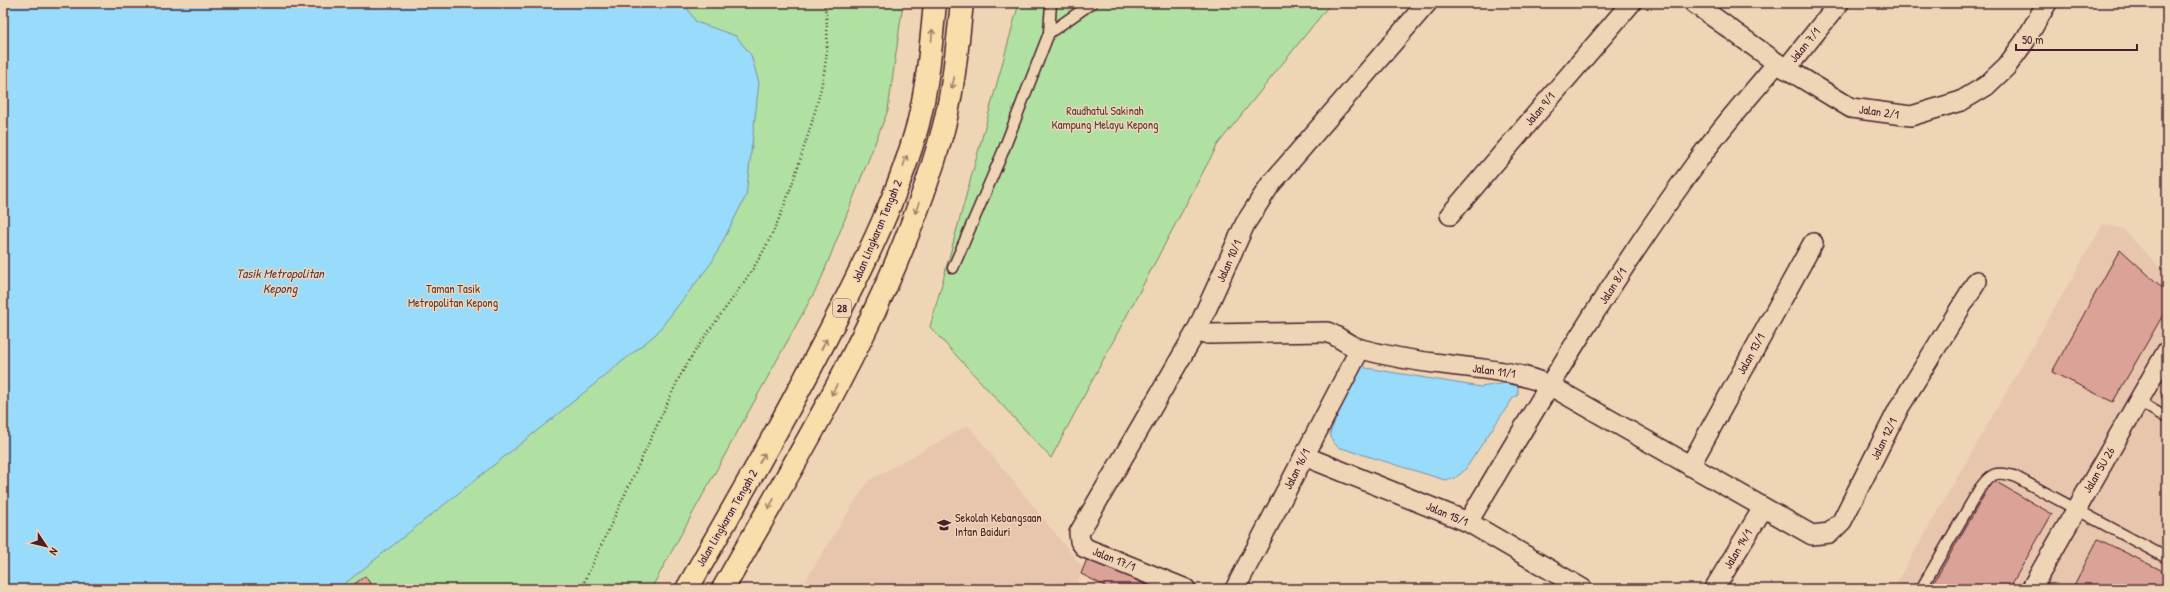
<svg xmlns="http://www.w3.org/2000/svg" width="2170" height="592" viewBox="0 0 2170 592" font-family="'Patrick Hand',sans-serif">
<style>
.built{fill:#e8c6ad}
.green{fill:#b0e1a2;stroke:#7d8066}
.water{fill:#98dbfa;stroke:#7990a7}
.building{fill:#dba298;stroke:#4a1f2b}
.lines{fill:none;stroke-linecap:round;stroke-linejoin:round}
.lane-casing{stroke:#4a1f2b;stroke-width:13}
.street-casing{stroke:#4a1f2b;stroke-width:22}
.highway-casing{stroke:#4a1f2b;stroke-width:25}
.path{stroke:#4a1f2b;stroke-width:2.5;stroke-dasharray:1 3;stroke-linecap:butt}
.lane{stroke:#eed5b6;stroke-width:10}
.street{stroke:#eed5b6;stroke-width:19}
.highway{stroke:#f8deab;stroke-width:22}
.oneway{stroke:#a17e6b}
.labels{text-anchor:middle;stroke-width:3;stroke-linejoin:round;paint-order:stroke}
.shield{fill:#eed5b6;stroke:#7b5655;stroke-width:1}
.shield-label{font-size:11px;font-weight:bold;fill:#4a1f2b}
.street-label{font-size:12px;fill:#4a1f2b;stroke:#eed5b6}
.park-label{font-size:12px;fill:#593c3d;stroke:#eed5b6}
.poi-label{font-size:12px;fill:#4a1f2b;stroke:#eed5b6;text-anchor:start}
.water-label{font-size:13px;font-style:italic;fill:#563b4a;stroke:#eed5b6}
</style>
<rect width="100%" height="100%" fill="#eed5b6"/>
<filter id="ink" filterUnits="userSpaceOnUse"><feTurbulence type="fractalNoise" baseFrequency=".025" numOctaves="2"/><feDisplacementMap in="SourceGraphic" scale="8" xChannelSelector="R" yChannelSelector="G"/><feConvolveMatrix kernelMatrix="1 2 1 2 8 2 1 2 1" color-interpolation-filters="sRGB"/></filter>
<g filter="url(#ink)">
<!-- built -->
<g class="built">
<path d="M2103,224L2123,229L2167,275V589H1893Z"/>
<path d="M968,425L1083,568L1075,589H800L868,481Z"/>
</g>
<!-- green -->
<g class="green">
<path d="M3,3H903L888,110L820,282L651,589H3Z"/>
<path d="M1019,3H1331L1218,144L1051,458L930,327Z"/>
</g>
<!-- water -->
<g class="water">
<path d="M3,3H684L696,22L736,36L751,55L759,83L746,196L712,262L656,334L553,418L338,589H3Z"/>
<path d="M1361,365L1366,368L1481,387L1518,381V395L1513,398L1464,471L1455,478L1445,480L1338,447L1333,442L1330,433L1353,376Z"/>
</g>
<!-- building -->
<g class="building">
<path d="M2120,249L2167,292V308L2113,402L2052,372Z"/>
<path d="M2167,385V408L2161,396Z"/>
<path d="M1993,480L2052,514L2009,589H1930Z"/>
<path d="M2098,539L2167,573V589H2072Z"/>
<path d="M1088,556L1154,589H1107L1105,586L1081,574Z"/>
<path d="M365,576L374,589H348Z"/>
</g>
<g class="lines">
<defs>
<g id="lane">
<path d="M1049,33L1051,3"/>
<path d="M953,268L1002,154L1049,33L1092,3"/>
<path d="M2138,401L2167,418"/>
<path d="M1921,589L1980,488C1991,473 1996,471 2014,476L2167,558"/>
</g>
<g id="street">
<path d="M1694,3L1777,63L1851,108L1911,116L1961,101L1986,86L2007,66L2025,41L2047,3"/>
<path d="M1786,69L1839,3"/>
<path d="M1450,215L1631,3"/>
<path d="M1197,330L1208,334L1327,332C1339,336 1348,346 1361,349C1387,356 1415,361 1442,364C1479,369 1514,370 1549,385L1812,535L1830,533L1842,521L1900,406L1977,281"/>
<path d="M1304,456L1468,522L1583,589"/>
<path d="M1690,466L1813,243"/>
<path d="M1468,522C1540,400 1613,276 1697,162C1721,127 1750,96 1777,63"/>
<path d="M1186,589L1085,548L1080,541L1079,533L1197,330L1245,224L1270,185L1427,3"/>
<path d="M1235,589L1360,349"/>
<path d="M1714,589L1763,508"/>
<path d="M2031,589L2167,351"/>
</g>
<g id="highway">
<path d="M687,589C739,498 791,408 838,315C868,256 901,188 918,124C928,84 931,44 935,3"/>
<path d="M723,589C806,442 898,295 943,130C954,88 957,46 962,3"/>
</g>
</defs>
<!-- lane casing -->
<use href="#lane" class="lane-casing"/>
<!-- street casing -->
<use href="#street" class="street-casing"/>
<!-- highway casing -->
<use href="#highway" class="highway-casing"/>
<!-- path -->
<path class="path" d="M581,589L678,380C700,338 732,303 757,262C776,231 789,195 800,160C816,110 835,55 824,3"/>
<!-- lane -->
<use href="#lane" class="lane"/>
<!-- street -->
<use href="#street" class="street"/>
<!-- highway -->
<use href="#highway" class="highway"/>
</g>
<!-- one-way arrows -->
<defs><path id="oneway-shaft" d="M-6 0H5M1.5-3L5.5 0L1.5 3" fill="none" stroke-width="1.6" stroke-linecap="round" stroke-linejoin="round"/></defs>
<g class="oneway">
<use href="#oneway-shaft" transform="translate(932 35) rotate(-85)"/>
<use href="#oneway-shaft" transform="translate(953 83) rotate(102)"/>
<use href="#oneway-shaft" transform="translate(905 161) rotate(-71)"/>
<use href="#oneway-shaft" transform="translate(917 208) rotate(110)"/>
<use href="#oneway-shaft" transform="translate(824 344) rotate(-63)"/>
<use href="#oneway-shaft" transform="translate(834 390) rotate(117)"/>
<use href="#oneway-shaft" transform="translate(762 458) rotate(-60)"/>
<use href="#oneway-shaft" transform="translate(771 504) rotate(120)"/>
</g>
</g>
<!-- icons -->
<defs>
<symbol id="school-bare" viewBox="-9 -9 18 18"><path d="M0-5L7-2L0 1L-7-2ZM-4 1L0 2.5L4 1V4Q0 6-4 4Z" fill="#4a1f2b" stroke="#eed5b6" stroke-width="2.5" paint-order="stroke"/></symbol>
</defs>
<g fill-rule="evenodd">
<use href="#school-bare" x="934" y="515" width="20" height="20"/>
</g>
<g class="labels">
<!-- shield labels -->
<rect class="shield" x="833" y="299" width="18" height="18" rx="3"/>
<g class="shield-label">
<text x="842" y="312">28</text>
</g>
<!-- street labels -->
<g class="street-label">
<text transform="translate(1805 45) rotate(-51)" y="4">Jalan 7/1</text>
<text transform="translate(1540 109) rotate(-50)" y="4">Jalan 9/1</text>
<text transform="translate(1879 112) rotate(8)" y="4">Jalan 2/1</text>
<text transform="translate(877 231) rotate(-67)" y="4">Jalan Lingkaran Tengah 2</text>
<text transform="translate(1229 261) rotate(-66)" y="4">Jalan 10/1</text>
<text transform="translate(1613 286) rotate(-57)" y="4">Jalan 8/1</text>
<text transform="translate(1751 354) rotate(-61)" y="4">Jalan 13/1</text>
<text transform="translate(1494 371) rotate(8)" y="4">Jalan 11/1</text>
<text transform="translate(1884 439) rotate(-64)" y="4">Jalan 12/1</text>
<text transform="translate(1297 469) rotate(-63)" y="4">Jalan 16/1</text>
<text transform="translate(2099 470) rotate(-60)" y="4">Jalan SU 26</text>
<text transform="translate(1447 514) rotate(23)" y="4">Jalan 15/1</text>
<text transform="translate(727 518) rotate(-60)" y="4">Jalan Lingkaran Tengah 2</text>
<text transform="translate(1738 549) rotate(-59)" y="4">Jalan 14/1</text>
<text transform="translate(1114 559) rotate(22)" y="4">Jalan 17/1</text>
</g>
<!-- park labels -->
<g class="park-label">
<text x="1105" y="115">Raudhatul Sakinah<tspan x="1105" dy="14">Kampung Melayu Kepong</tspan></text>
<text x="453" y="293">Taman Tasik<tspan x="453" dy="14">Metropolitan Kepong</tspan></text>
</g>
<!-- poi labels -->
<g class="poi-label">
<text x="955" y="522">Sekolah Kebangsaan<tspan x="955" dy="14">Intan Baiduri</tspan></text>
</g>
<!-- water labels -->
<g class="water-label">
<text x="280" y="278">Tasik Metropolitan<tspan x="280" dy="15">Kepong</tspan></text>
</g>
</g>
<!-- margin -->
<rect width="2170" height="592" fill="none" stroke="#eed5b6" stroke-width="16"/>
<rect x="8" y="8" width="2154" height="576" fill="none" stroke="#4a1f2b" stroke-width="1.5" filter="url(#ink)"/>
<!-- north arrow -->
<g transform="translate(46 546) rotate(125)" stroke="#eed5b6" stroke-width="3" paint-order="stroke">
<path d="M0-3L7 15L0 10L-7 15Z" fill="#4a1f2b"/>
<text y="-6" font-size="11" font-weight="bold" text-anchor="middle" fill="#4a1f2b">N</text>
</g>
<!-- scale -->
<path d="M2016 44v6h121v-6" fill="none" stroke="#4a1f2b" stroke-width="2"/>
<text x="2022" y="44" font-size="12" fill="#4a1f2b" stroke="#eed5b6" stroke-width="3" paint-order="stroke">50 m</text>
</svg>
